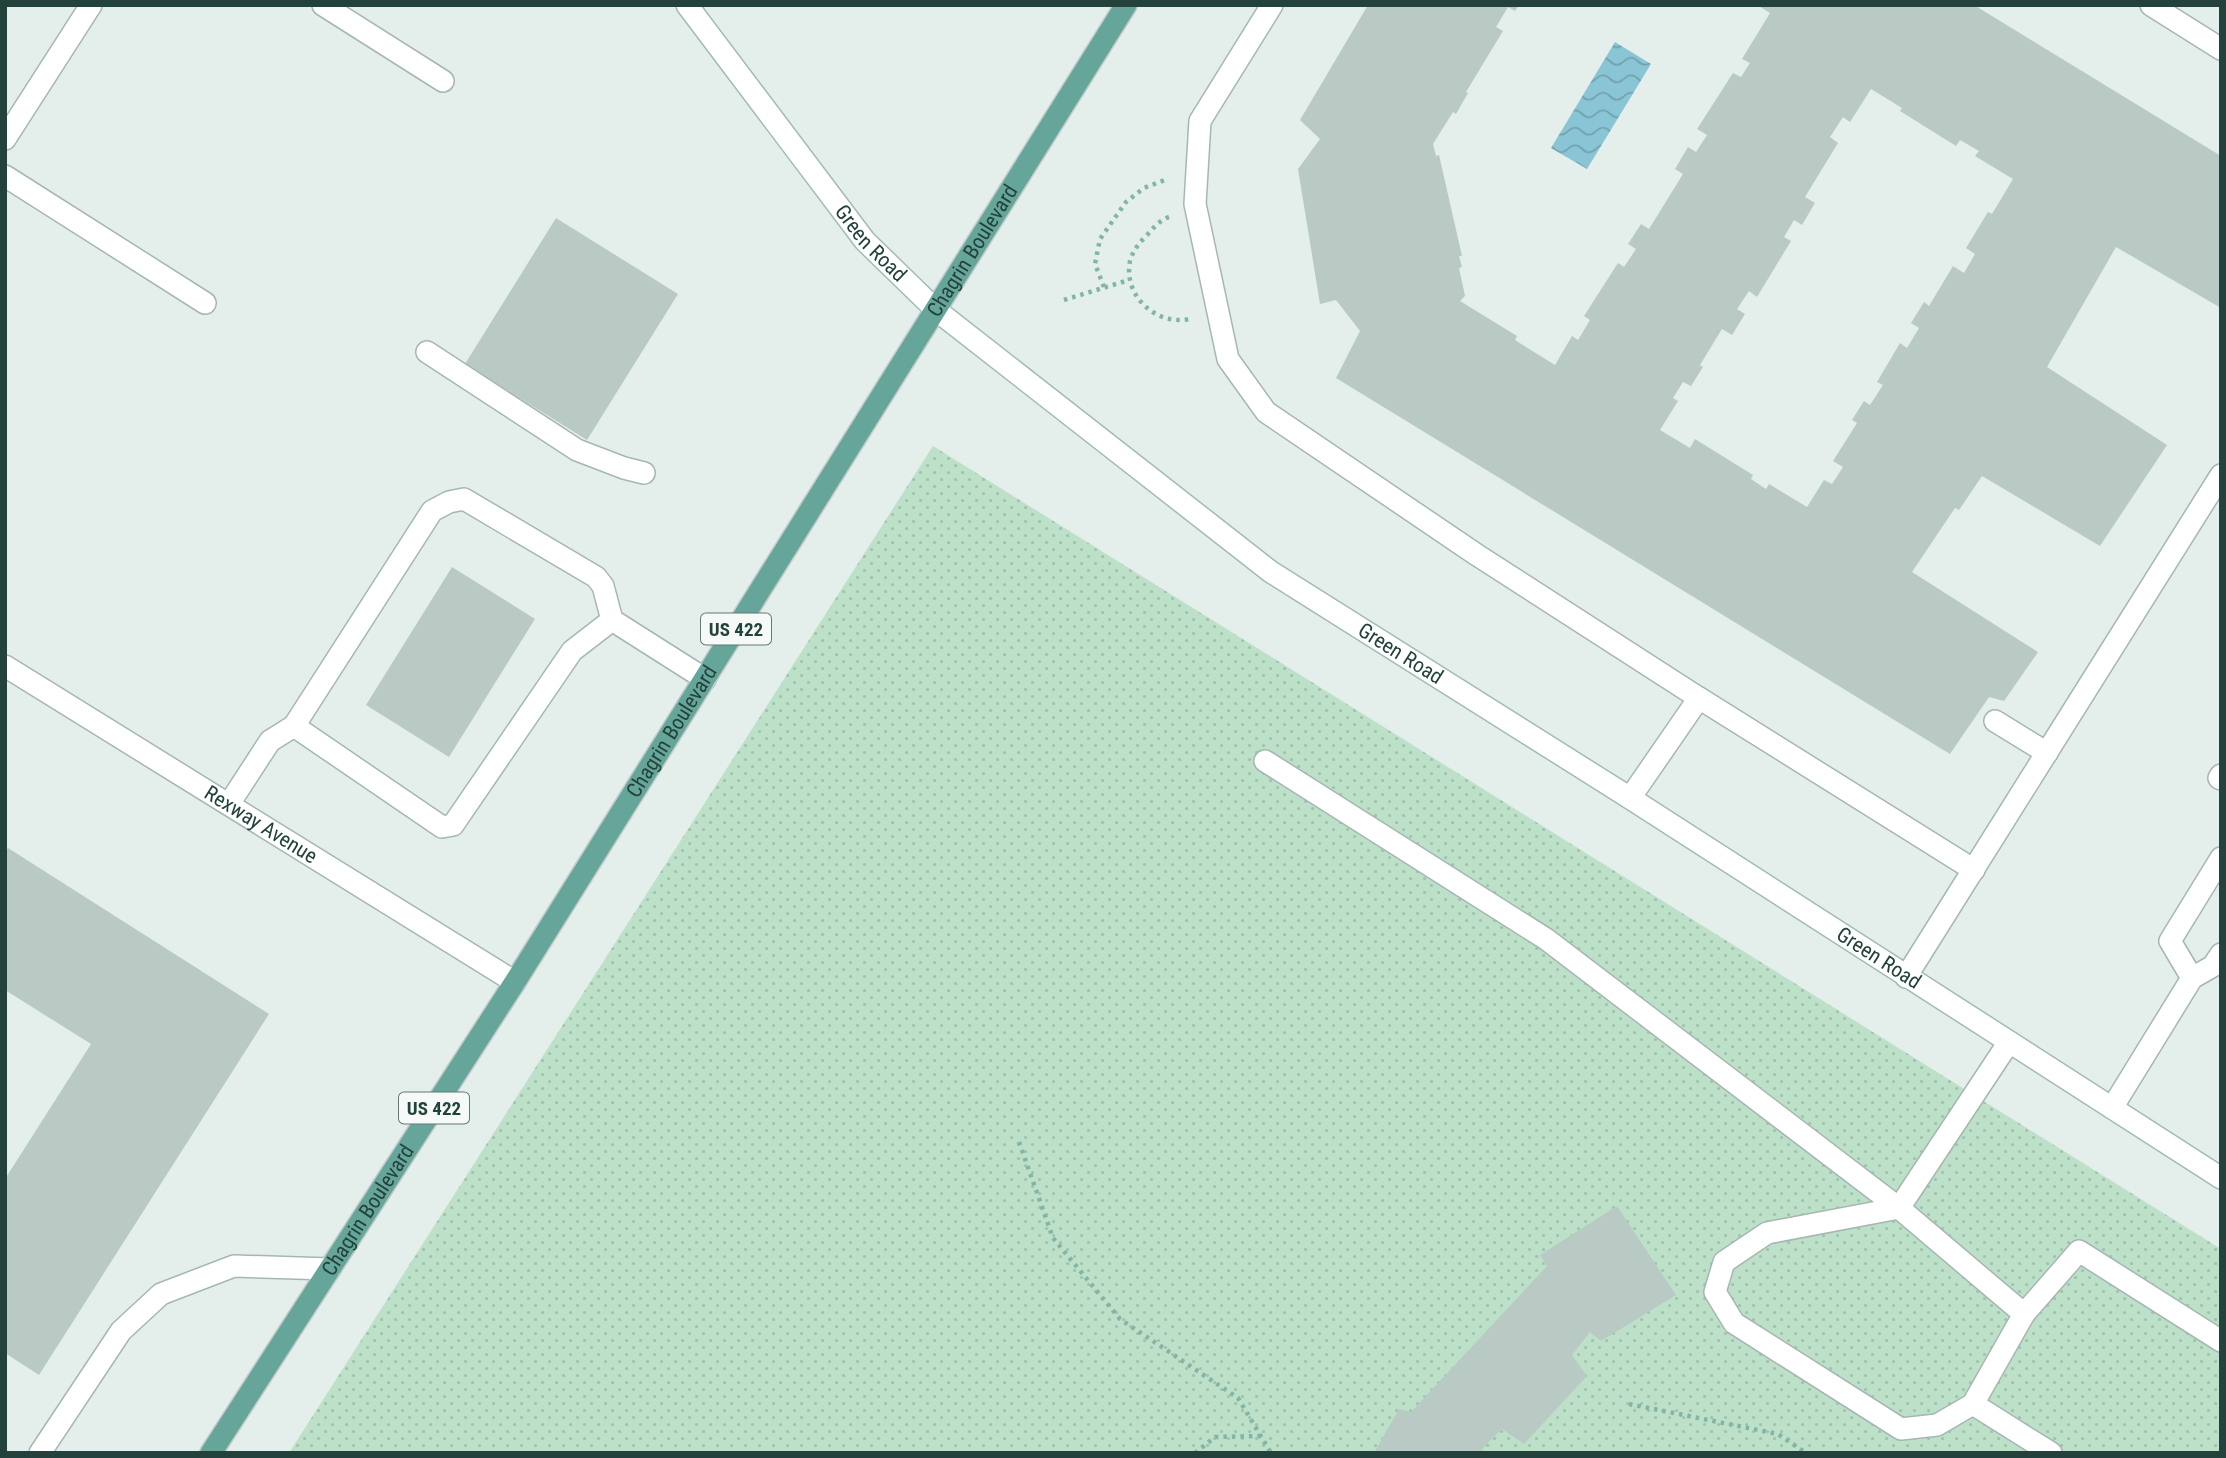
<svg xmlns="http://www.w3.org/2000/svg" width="2226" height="1458" viewBox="0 0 2226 1458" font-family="'Roboto Condensed',sans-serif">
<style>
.grass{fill:url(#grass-dots)}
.water{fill:url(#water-waves)}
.building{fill:#b9cac4;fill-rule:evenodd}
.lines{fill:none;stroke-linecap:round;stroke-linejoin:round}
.service-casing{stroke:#a6b7b3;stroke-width:24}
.minor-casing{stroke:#a6b7b3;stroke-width:24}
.secondary-casing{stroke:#a2bbb4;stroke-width:24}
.primary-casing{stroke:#c1cac8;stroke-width:24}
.path{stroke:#83b4a8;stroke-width:4.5;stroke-dasharray:3.5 5;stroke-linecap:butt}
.service{stroke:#fff;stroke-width:21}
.minor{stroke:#fff;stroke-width:21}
.secondary{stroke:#fff;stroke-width:21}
.primary{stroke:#66a69a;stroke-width:21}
.labels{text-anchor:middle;stroke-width:5;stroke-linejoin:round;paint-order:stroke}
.shield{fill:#f5faf8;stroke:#617974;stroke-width:2}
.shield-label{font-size:19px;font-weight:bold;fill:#22423b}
.street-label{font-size:21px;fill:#22423b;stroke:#f5faf8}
</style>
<defs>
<pattern id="grass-dots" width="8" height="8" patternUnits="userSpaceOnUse" patternTransform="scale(1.75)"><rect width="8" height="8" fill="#bce1c8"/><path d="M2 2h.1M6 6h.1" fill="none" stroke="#a1c2ad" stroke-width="1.8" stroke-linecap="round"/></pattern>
<pattern id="water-waves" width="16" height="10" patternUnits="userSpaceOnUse" patternTransform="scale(1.75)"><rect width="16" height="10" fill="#8ac5d6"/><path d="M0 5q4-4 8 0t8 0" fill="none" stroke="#70a2af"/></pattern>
</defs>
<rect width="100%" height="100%" fill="#e4eeeb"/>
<!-- grass -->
<path class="grass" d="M933,446L2221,1249V1453H289Z"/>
<!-- water -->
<path class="water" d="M1615,42L1651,64L1587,169L1551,148Z"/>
<!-- building -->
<g class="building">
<path d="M1368,5H1519L1515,11L1508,7L1496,27L1503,31L1466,92L1468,93L1456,114L1453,112L1433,144L1436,156L1439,155L1462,256H1459L1462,267L1459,268L1465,296L1460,301L1517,336L1515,340L1555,365L1572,336L1578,340L1590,320L1584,316L1618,263L1624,267L1636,249L1628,244L1641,224L1649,229L1683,174L1675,169L1688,147L1696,152L1707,135L1697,129L1733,73L1741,77L1750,63L1742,59L1770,13L1757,5H1974L2221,156V308L2116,247L2047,367L2167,445L2100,546L1982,476L1959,510L1955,508L1912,572L2038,652L2004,701L1989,697L1950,754L1336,378L1360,331L1336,300L1320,304L1298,169L1320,139L1300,120ZM1871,89L1902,108L1900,111L1956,146L1960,140L1979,151L1975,156L2013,179L1992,214L1988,212L1966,248L1975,254L1964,273L1953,266L1929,306L1924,302L1911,323L1919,328L1907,348L1900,343L1877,382L1883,385L1870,405L1864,401L1852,420L1857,423L1833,461L1843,467L1832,484L1824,480L1807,507L1769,484L1766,489L1751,479L1753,475L1695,439L1690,448L1660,430L1678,401L1673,398L1683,382L1691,386L1703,367L1700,365L1722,329L1732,335L1745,314L1737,309L1749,291L1757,297L1791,241L1784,237L1794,220L1802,225L1815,203L1805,197L1838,143L1830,137L1843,117L1850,122Z"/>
<path d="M556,218L678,294L587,440L465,364Z"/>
<path d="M452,567L535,619L449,757L366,705Z"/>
<path d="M8,848L269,1014L39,1375L5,1353V1179L91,1044L5,990V852Z"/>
<path d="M1617,1206L1676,1295L1601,1341L1590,1332L1572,1355L1587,1376L1524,1444L1502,1429L1482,1449L1485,1453H1374L1399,1409L1411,1412L1547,1266L1540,1255Z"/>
</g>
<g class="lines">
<defs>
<g id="service">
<path d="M1272,5L1200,121L1195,204L1228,359L1266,412L1477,555L1699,698L1630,798"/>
<path d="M2151,5L2221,49"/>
<path d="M5,139L91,5"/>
<path d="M5,176L205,303"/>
<path d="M427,352L577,450L624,468L644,473"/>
<path d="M612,620L572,651L453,825L442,827L294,726L432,511L449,502L464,499L596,577L603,586L612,620L705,679"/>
<path d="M1699,698L1974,870"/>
<path d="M1995,721L2047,753"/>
<path d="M1265,761L1546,939L1899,1208"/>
<path d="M2221,775L2219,778L2221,779"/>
<path d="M229,804L270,741L294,726"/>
<path d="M1906,977L2221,475"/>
<path d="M2192,978L2170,941L2221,858"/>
<path d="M2112,1108L2192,978L2213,966L2221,954"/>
<path d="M1899,1208L1767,1233L1724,1262L1715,1292L1734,1323L1901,1429L1937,1425L1973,1404L2024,1314L1899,1208L2009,1042"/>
<path d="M2024,1314L2079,1251L2221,1341"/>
<path d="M1973,1404L2051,1453"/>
<path d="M40,1453L121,1331L161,1294L234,1266L330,1269"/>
</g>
<g id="minor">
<path d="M323,5L443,81"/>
<path id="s1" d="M5,666L515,982"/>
</g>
<g id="secondary">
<path id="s2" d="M687,5L865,241L936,310L1271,572L1630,798L2221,1178"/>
</g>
<g id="primary">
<path id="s3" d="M211,1453L515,982L1126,5"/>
</g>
</defs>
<!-- service casing -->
<use href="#service" class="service-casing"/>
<!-- minor casing -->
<use href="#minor" class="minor-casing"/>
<!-- secondary casing -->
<use href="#secondary" class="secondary-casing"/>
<!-- primary casing -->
<use href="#primary" class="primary-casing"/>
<!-- path -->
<g class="path">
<path d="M1169,217C1160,220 1154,227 1148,234C1140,242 1133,250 1130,261C1123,296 1156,326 1190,319"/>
<path d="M1104,287L1095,264L1100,239L1126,202L1144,188L1165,180"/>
<path d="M1064,300L1129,280"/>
<path d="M1019,1142L1053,1238L1120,1319L1238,1398L1271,1453"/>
<path d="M1629,1404L1778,1434L1806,1453"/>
<path d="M1195,1453L1215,1437L1261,1436"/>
</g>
<!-- service -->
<use href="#service" class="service"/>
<!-- minor -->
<use href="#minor" class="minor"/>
<!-- secondary -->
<use href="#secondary" class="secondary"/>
<!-- primary -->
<use href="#primary" class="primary"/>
</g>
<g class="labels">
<!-- shield labels -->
<g class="shield">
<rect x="701" y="613.5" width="70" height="31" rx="5"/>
<rect x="399" y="1092.5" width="70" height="31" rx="5"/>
</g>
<g class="shield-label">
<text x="736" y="636">US 422</text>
<text x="434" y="1115">US 422</text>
</g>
<!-- street labels -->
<g class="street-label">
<text dy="7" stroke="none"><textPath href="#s2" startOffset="301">Green Road</textPath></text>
<text dy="7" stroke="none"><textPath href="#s3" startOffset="1423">Chagrin Boulevard</textPath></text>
<text dy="7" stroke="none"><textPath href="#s2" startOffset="973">Green Road</textPath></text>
<text dy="7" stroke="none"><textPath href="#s3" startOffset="856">Chagrin Boulevard</textPath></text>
<text dy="7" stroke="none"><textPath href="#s1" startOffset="301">Rexway Avenue</textPath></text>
<text dy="7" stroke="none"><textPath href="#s2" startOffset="1540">Green Road</textPath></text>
<text dy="7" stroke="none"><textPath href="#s3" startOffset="289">Chagrin Boulevard</textPath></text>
</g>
</g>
<!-- border -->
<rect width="2226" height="1458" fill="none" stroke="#22423b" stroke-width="14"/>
</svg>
